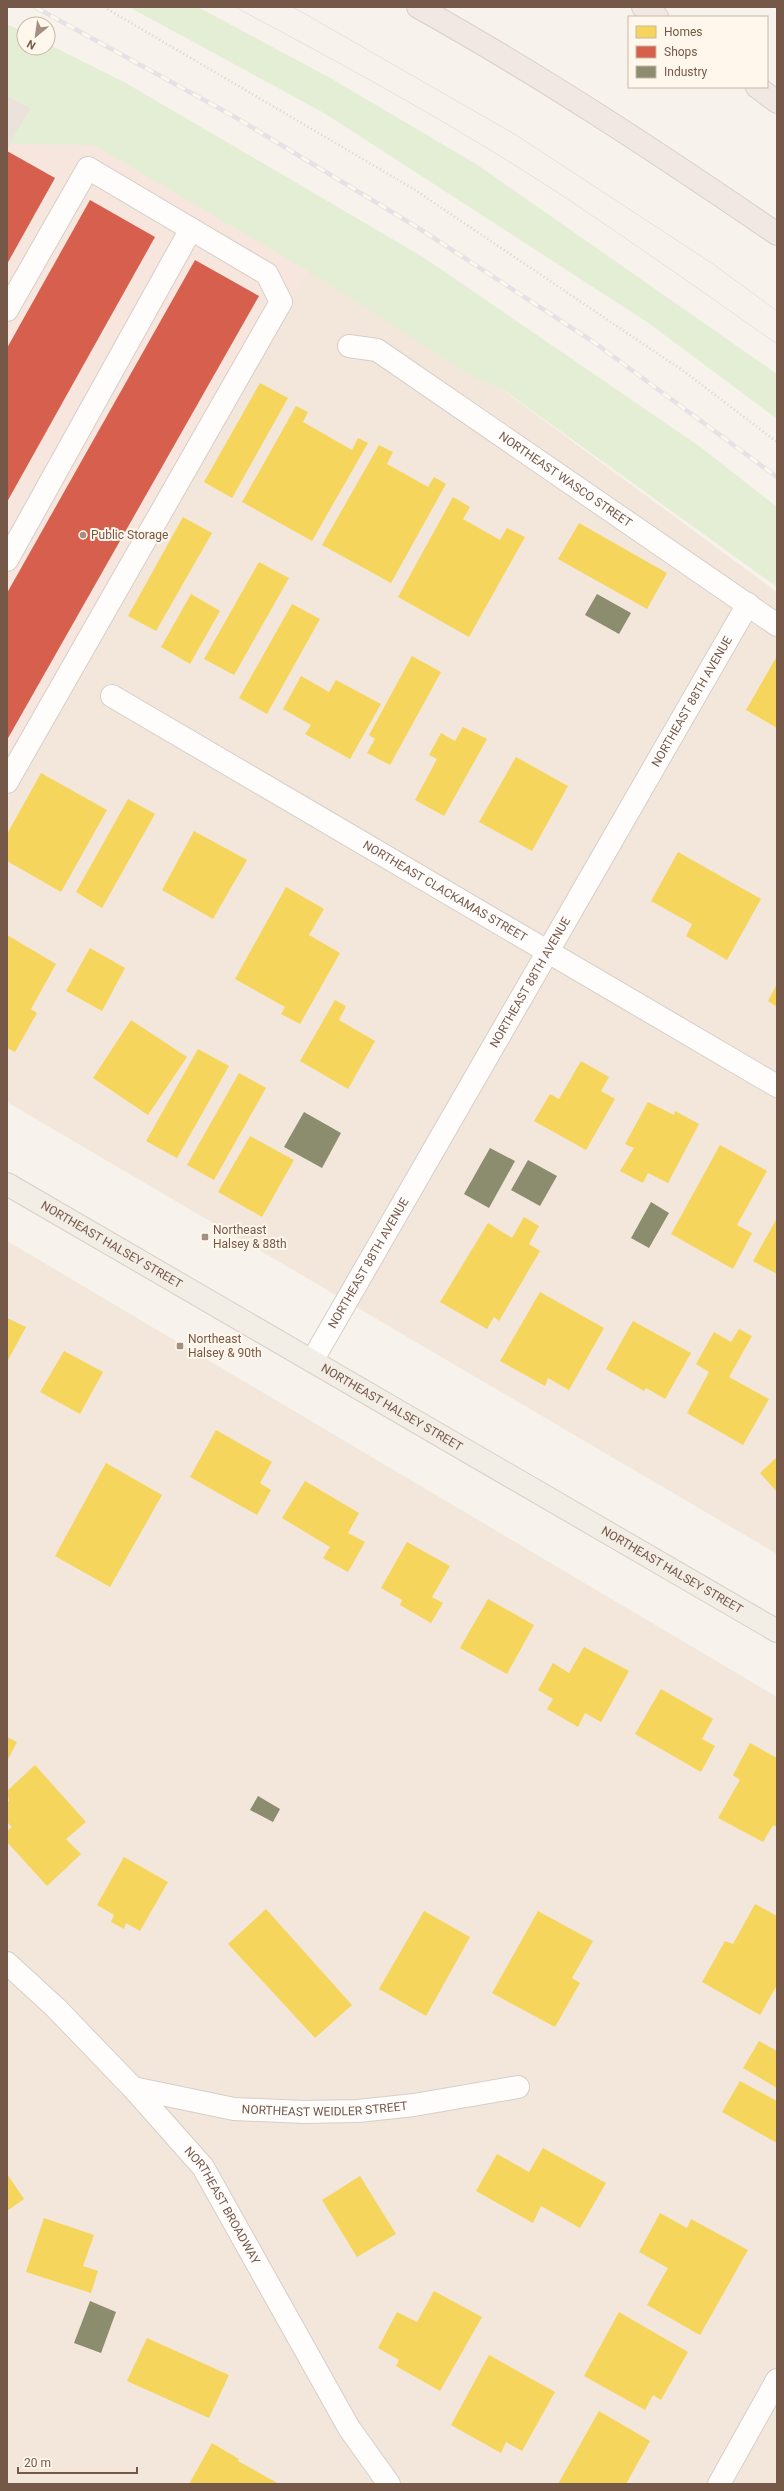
<svg xmlns="http://www.w3.org/2000/svg" width="784" height="2491" viewBox="0 0 784 2491" font-family="Roboto,sans-serif">
<style>
.residential{fill:#f3e7db}
.commercial{fill:#f7e6de}
.industrial{fill:#eae2db}
.green{fill:#e4eed5}
.homes{fill:#f6d55c}
.shops{fill:#d6604d}
.industry{fill:#8c8c6e}
.lines{fill:none;stroke-linecap:round;stroke-linejoin:round}
.minor-casing{stroke:#d6cec8;stroke-width:24}
.major-casing{stroke:#d8cfc9;stroke-width:24}
.highway-casing{stroke:#d8cfc9;stroke-width:24}
.path{stroke:#dad2cd;stroke-width:2.5;stroke-dasharray:1 3;stroke-linecap:butt}
.minor{stroke:#fefdfc;stroke-width:22}
.major{stroke:#f2ede5;stroke-width:22}
.highway{stroke:#f1e8e4;stroke-width:22}
.tram{stroke:#e4e2e5;stroke-width:1}
.rail-casing{stroke:#e4e2e5;stroke-width:4.5}
.rail{stroke:#fff7eb;stroke-width:3;stroke-dasharray:9;stroke-linecap:butt}
.poi-dot{fill:#a38e82;stroke:#fff7eb;stroke-width:1.5}
.labels{text-anchor:middle;stroke-width:4;stroke-linejoin:round;paint-order:stroke}
.street-label{font-size:12px;fill:#765849;stroke:#fff7eb}
.poi-label{font-size:12px;fill:#765849;stroke:#fff7eb;text-anchor:start}
</style>
<rect width="100%" height="100%" fill="#f7f2eb"/>
<!-- residential -->
<g class="residential">
<path d="M311,264L500,388L777,592V1554L7,1102V806Z"/>
<path d="M7,1241L777,1697V2484H7Z"/>
</g>
<!-- commercial -->
<path class="commercial" d="M31,108L311,264L7,806V150Z"/>
<!-- industrial -->
<path class="industrial" d="M7,96L31,108L7,150Z"/>
<!-- green -->
<g class="green">
<path d="M129,7H198L332,79L476,164L777,374V419L647,322L324,113Z"/>
<path d="M7,24L24,32V48H48V44L124,82L423,257L699,446L777,507V587L502,389L471,376L323,280L94,145L9,144L31,108L7,96Z"/>
</g>
<!-- homes -->
<g class="homes">
<path d="M260,383L288,398L232,498L204,482Z"/>
<path d="M296,406L308,412L303,422L352,450L358,438L368,443L312,541L242,502Z"/>
<path d="M379,445L393,452L387,464L428,487L434,477L446,484L391,583L322,545Z"/>
<path d="M453,497L470,507L463,519L500,540L507,528L525,537L469,637L398,597Z"/>
<path d="M183,517L212,533L156,631L128,616Z"/>
<path d="M579,523L667,573L647,609L558,559Z"/>
<path d="M259,562L289,578L234,675L204,659Z"/>
<path d="M191,594L220,611L190,664L161,647Z"/>
<path d="M292,604L320,619L267,714L239,698Z"/>
<path d="M412,656L441,672L390,765L367,753L375,739L369,735Z"/>
<path d="M777,656V728L746,710Z"/>
<path d="M301,676L329,692L336,680L381,704L350,759L305,734L311,725L283,709Z"/>
<path d="M463,727L487,739L444,816L415,800L437,759L429,755L441,733L455,741Z"/>
<path d="M516,757L568,786L532,851L479,822Z"/>
<path d="M41,773L107,810L61,892L7,861V834Z"/>
<path d="M128,799L155,814L102,908L76,892Z"/>
<path d="M194,831L247,860L213,919L162,890Z"/>
<path d="M678,852L761,899L727,960L686,936L692,924L651,901Z"/>
<path d="M286,887L324,909L309,935L340,953L300,1024L281,1014L285,1007L235,979Z"/>
<path d="M7,935L56,964L31,1009L37,1013L15,1052L7,1048Z"/>
<path d="M90,948L125,968L102,1011L66,991Z"/>
<path d="M777,984V1007L768,1001Z"/>
<path d="M335,1000L346,1006L339,1020L375,1041L348,1089L300,1061Z"/>
<path d="M131,1020L187,1057L148,1115L93,1078Z"/>
<path d="M198,1049L229,1066L177,1158L146,1141Z"/>
<path d="M581,1061L609,1077L601,1091L615,1099L586,1150L534,1121L550,1094L559,1099Z"/>
<path d="M239,1073L266,1088L214,1180L187,1165Z"/>
<path d="M648,1102L674,1115L675,1111L699,1124L668,1183L648,1173L643,1183L620,1171L634,1148L625,1144Z"/>
<path d="M250,1136L294,1160L262,1217L218,1192Z"/>
<path d="M720,1145L767,1171L737,1225L752,1233L733,1269L671,1234Z"/>
<path d="M524,1217L539,1226L529,1244L540,1251L499,1321L494,1317L487,1329L440,1302L488,1223L512,1238Z"/>
<path d="M777,1218V1274L753,1261Z"/>
<path d="M540,1292L604,1328L569,1390L548,1378L545,1386L500,1361Z"/>
<path d="M7,1318L26,1327L7,1362Z"/>
<path d="M633,1321L691,1353L665,1399L646,1388L644,1391L606,1369Z"/>
<path d="M739,1329L752,1336L729,1377L769,1399L743,1445L687,1413L709,1372L696,1364L714,1332L731,1342Z"/>
<path d="M64,1351L103,1372L80,1414L40,1392Z"/>
<path d="M216,1430L272,1462L260,1483L271,1490L257,1515L190,1477Z"/>
<path d="M777,1457V1492L760,1473Z"/>
<path d="M106,1463L162,1495L110,1587L55,1556Z"/>
<path d="M305,1481L359,1513L348,1533L365,1542L348,1572L323,1558L330,1547L282,1518Z"/>
<path d="M407,1542L450,1566L432,1597L443,1603L431,1623L400,1605L402,1600L381,1588Z"/>
<path d="M488,1599L534,1625L507,1674L460,1648Z"/>
<path d="M584,1647L629,1671L601,1722L585,1713L578,1727L547,1709L553,1699L538,1690L553,1663L569,1673Z"/>
<path d="M661,1689L713,1719L702,1739L715,1746L701,1772L635,1734Z"/>
<path d="M7,1737L17,1742L7,1761Z"/>
<path d="M750,1743L777,1758V1827L773,1825L763,1842L718,1818L740,1780L733,1775Z"/>
<path d="M35,1765L86,1822L66,1839L81,1854L47,1886L7,1842V1831L12,1827L7,1822V1803L9,1801L7,1791Z"/>
<path d="M124,1857L168,1882L140,1931L126,1923L124,1929L111,1922L114,1915L97,1905Z"/>
<path d="M755,1904L777,1916V1985L760,2015L702,1982L725,1941L733,1944Z"/>
<path d="M266,1909L352,2005L315,2038L228,1944Z"/>
<path d="M424,1911L470,1937L426,2016L379,1989Z"/>
<path d="M538,1911L593,1941L572,1978L580,1983L555,2027L492,1993Z"/>
<path d="M759,2041L777,2051V2088L743,2068Z"/>
<path d="M740,2081L777,2101V2143L722,2112Z"/>
<path d="M543,2148L606,2183L580,2228L541,2206L533,2223L476,2191L497,2154L529,2172Z"/>
<path d="M7,2174L24,2199L7,2211Z"/>
<path d="M360,2176L396,2234L357,2257L322,2200Z"/>
<path d="M660,2213L687,2228L691,2219L748,2250L700,2335L647,2305L668,2268L639,2252Z"/>
<path d="M44,2218L94,2235L83,2266L98,2271L91,2293L26,2272Z"/>
<path d="M434,2291L482,2317L440,2391L396,2366L399,2360L378,2348L397,2312L417,2322Z"/>
<path d="M619,2312L688,2352L661,2400L653,2395L645,2410L584,2376Z"/>
<path d="M147,2338L229,2375L209,2418L127,2381Z"/>
<path d="M489,2355L555,2392L522,2451L506,2442L501,2453L451,2425Z"/>
<path d="M599,2411L650,2441L626,2484H558Z"/>
<path d="M212,2443L239,2459L238,2461L279,2484H189Z"/>
</g>
<!-- shops -->
<g class="shops">
<path d="M7,151L55,178L7,264Z"/>
<path d="M90,200L155,237L7,502V348Z"/>
<path d="M195,260L259,296L7,740V593Z"/>
</g>
<!-- industry -->
<g class="industry">
<path d="M597,594L631,613L619,634L585,615Z"/>
<path d="M304,1112L341,1133L322,1168L284,1147Z"/>
<path d="M490,1148L515,1161L489,1208L464,1194Z"/>
<path d="M528,1160L557,1176L540,1206L511,1190Z"/>
<path d="M651,1202L669,1213L649,1248L631,1238Z"/>
<path d="M258,1796L280,1809L273,1822L250,1810Z"/>
<path d="M90,2301L116,2312L101,2353L74,2343Z"/>
</g>
<g class="lines">
<defs>
<g id="minor">
<path d="M7,310L88,168L267,274L281,302L7,782"/>
<path id="s1" d="M349,346L377,350L777,625"/>
<path d="M7,560L191,229"/>
<path id="s2" d="M112,696L777,1086"/>
<path id="s3" d="M312,1361L748,604"/>
<path id="s4" d="M7,1963L56,2008L133,2088L203,2167L349,2428L389,2484"/>
<path id="s5" d="M133,2088L234,2109L304,2112L358,2111L414,2105L518,2087"/>
<path d="M719,2484L777,2380"/>
</g>
<g id="major">
<path id="s6" d="M7,1184L777,1631"/>
</g>
<g id="highway">
<path d="M418,7C542,76 660,154 777,234"/>
<path d="M643,7L657,17"/>
<path d="M757,87L777,102"/>
</g>
</defs>
<!-- minor casing -->
<use href="#minor" class="minor-casing"/>
<!-- major casing -->
<use href="#major" class="major-casing"/>
<!-- highway casing -->
<use href="#highway" class="highway-casing"/>
<!-- path -->
<path class="path" d="M104,7L412,188L682,370L777,442"/>
<!-- minor -->
<use href="#minor" class="minor"/>
<!-- major -->
<use href="#major" class="major"/>
<!-- highway -->
<use href="#highway" class="highway"/>
<!-- tram -->
<g class="tram">
<path d="M235,7C346,66 458,127 563,196C635,244 706,294 777,344"/>
<path d="M293,7L516,135L713,264L777,311"/>
</g>
<defs>
<path id="rail" d="M35,7L235,117L420,229L595,343L777,477"/>
</defs>
<!-- rail casing -->
<use href="#rail" class="rail-casing"/>
<!-- rail -->
<use href="#rail" class="rail"/>
</g>
<!-- markers -->
<g class="poi-dot">
<circle cx="83" cy="535" r="4"/>
<rect x="201" y="1233" width="8" height="8" rx="2"/>
<rect x="176" y="1342" width="8" height="8" rx="2"/>
</g>
<g class="labels">
<!-- street labels -->
<g class="street-label">
<text dy="4" stroke="none"><textPath href="#s1" startOffset="257">NORTHEAST WASCO STREET</textPath></text>
<text dy="4" stroke="none"><textPath href="#s3" startOffset="761">NORTHEAST 88TH AVENUE</textPath></text>
<text dy="4" stroke="none"><textPath href="#s2" startOffset="386">NORTHEAST CLACKAMAS STREET</textPath></text>
<text dy="4" stroke="none"><textPath href="#s3" startOffset="437">NORTHEAST 88TH AVENUE</textPath></text>
<text dy="4" stroke="none"><textPath href="#s6" startOffset="121">NORTHEAST HALSEY STREET</textPath></text>
<text dy="4" stroke="none"><textPath href="#s3" startOffset="113">NORTHEAST 88TH AVENUE</textPath></text>
<text dy="4" stroke="none"><textPath href="#s6" startOffset="445">NORTHEAST HALSEY STREET</textPath></text>
<text dy="4" stroke="none"><textPath href="#s6" startOffset="769">NORTHEAST HALSEY STREET</textPath></text>
<text dy="4" stroke="none"><textPath href="#s5" startOffset="194">NORTHEAST WEIDLER STREET</textPath></text>
<text dy="4" stroke="none"><textPath href="#s4" startOffset="326">NORTHEAST BROADWAY</textPath></text>
</g>
<!-- poi labels -->
<g class="poi-label">
<text x="91" y="539">Public Storage</text>
<text x="213" y="1234">Northeast<tspan x="213" dy="14">Halsey &amp; 88th</tspan></text>
<text x="188" y="1343">Northeast<tspan x="188" dy="14">Halsey &amp; 90th</tspan></text>
</g>
</g>
<!-- border -->
<rect width="784" height="2491" fill="none" stroke="#765849" stroke-width="16"/>
<!-- legend -->
<rect x="628" y="16" width="140" height="72" fill="#fff7eb" stroke="#c8b7aa"/>
<rect x="636" y="26" width="20" height="12" fill="#f6d55c" stroke="#c8b7aa"/>
<text x="664" y="36" font-size="12" fill="#765849">Homes</text>
<rect x="636" y="46" width="20" height="12" fill="#d6604d" stroke="#c8b7aa"/>
<text x="664" y="56" font-size="12" fill="#765849">Shops</text>
<rect x="636" y="66" width="20" height="12" fill="#8c8c6e" stroke="#c8b7aa"/>
<text x="664" y="76" font-size="12" fill="#765849">Industry</text>
<!-- north arrow -->
<g transform="translate(36 36) rotate(209)"><circle r="19" fill="#fff7eb" stroke="#c8b7aa"/>
<path d="M0-3L7 15L0 10L-7 15Z" fill="#a38e82"/>
<text y="-6" font-size="11" font-weight="bold" text-anchor="middle" fill="#765849">N</text>
</g>
<!-- scale -->
<path d="M18 2467v6h119v-6" fill="none" stroke="#765849" stroke-width="2"/>
<text x="24" y="2467" font-size="12" fill="#765849" stroke="#fff7eb" stroke-width="3" paint-order="stroke">20 m</text>
</svg>
